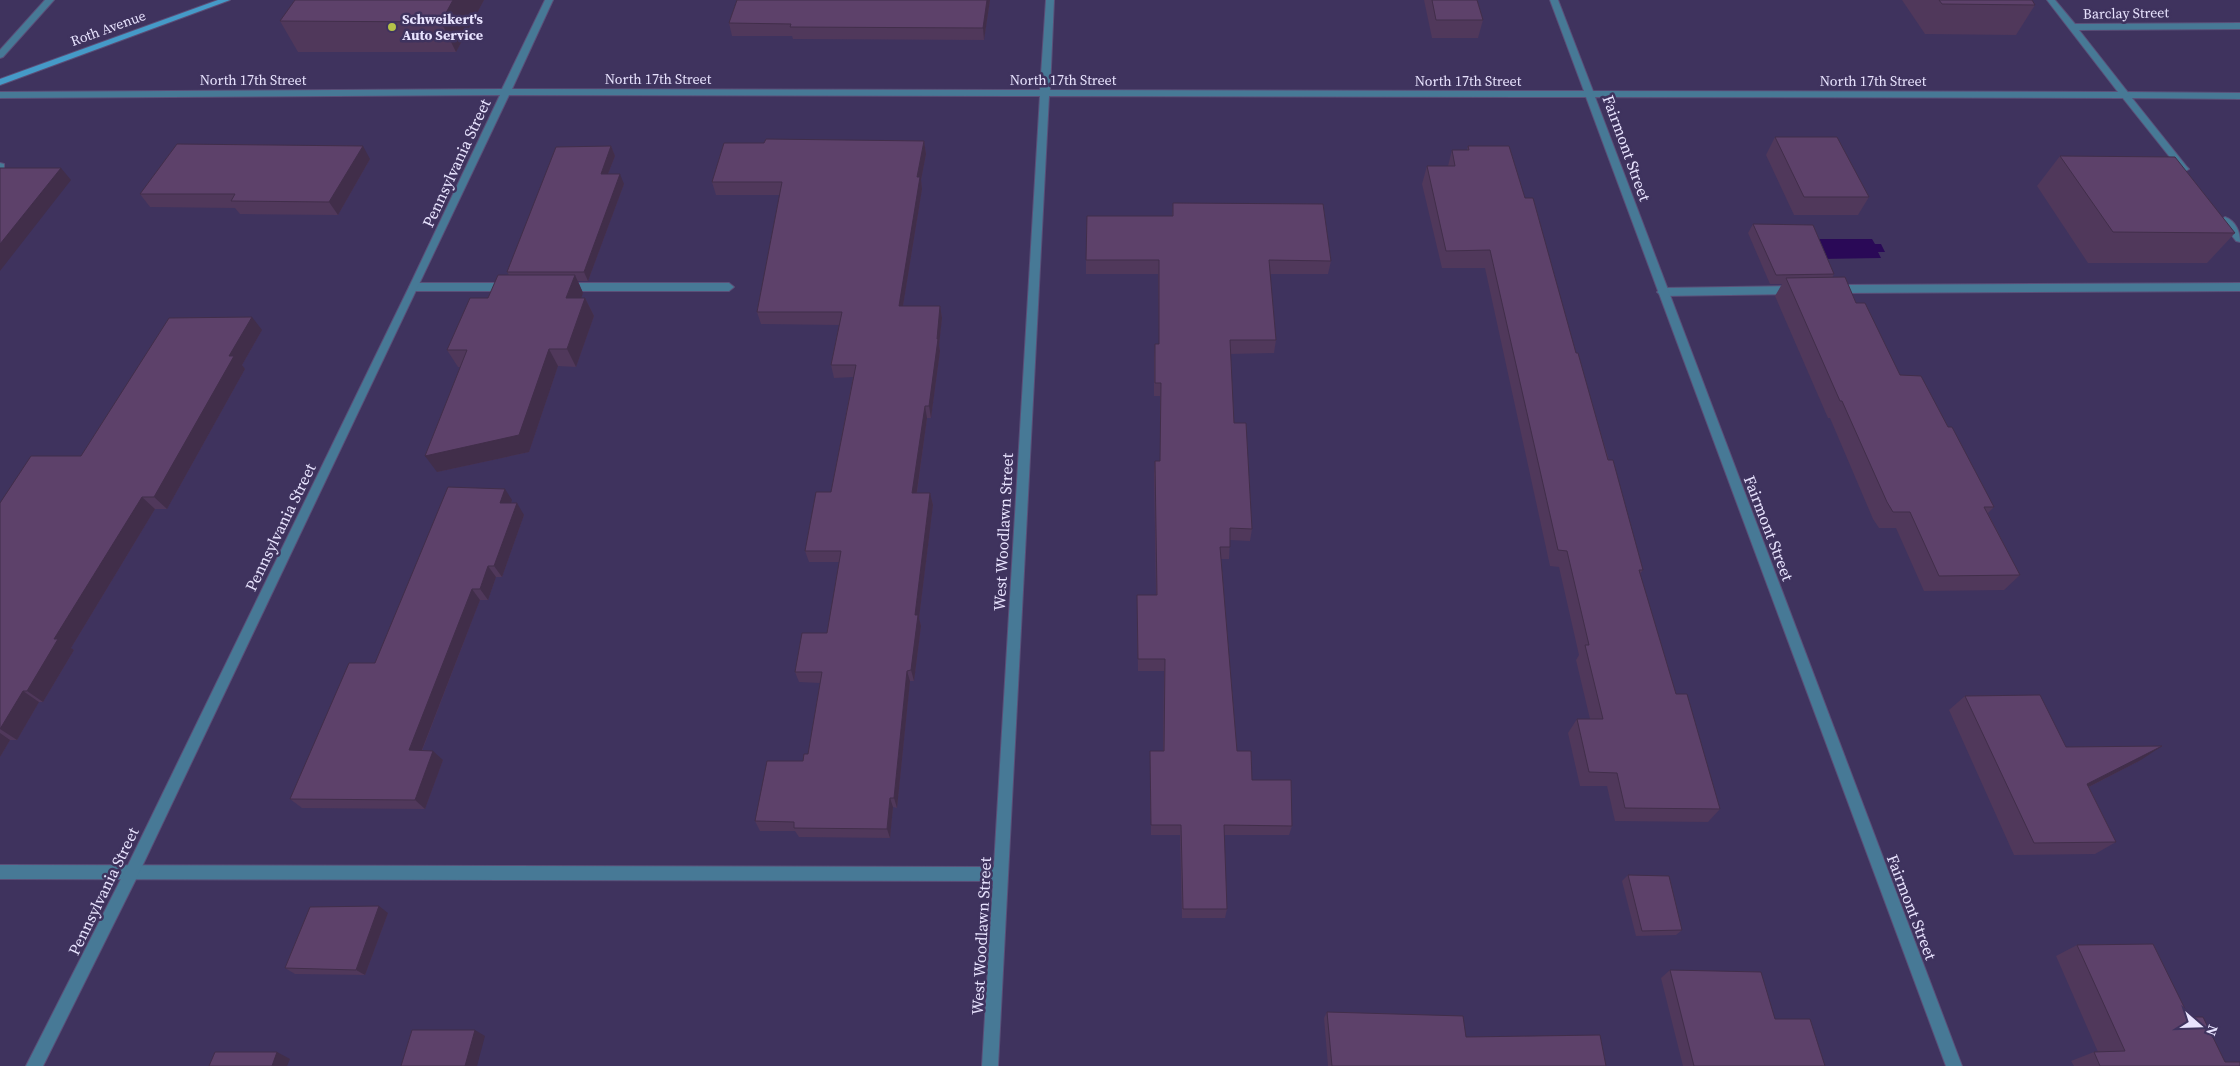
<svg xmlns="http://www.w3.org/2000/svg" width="2240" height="1066" viewBox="0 0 2240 1066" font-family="'Source Serif 4',serif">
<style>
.water{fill:#2a0957}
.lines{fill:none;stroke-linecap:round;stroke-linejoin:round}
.service-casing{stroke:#5a4f78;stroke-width:2}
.minor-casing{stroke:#5a4f78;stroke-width:2}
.secondary-casing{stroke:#5a4f78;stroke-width:2}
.service{fill:#477996;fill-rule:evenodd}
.minor{fill:#477996;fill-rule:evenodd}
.secondary{fill:#459ac8;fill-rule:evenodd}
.wall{fill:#50385b}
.shaded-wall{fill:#412e4a}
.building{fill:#5d416a;stroke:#412e4a}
.poi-dot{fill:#b5c249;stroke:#3f335e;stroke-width:2}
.labels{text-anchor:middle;stroke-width:5;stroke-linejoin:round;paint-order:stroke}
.far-street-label{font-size:14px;fill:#e8e3fe;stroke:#3f335e}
.far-poi-label{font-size:14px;font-weight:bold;fill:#e8e3fe;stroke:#3f335e;text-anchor:start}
.street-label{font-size:16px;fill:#e8e3fe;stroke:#3f335e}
</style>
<rect width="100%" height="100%" fill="#3f335e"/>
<!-- water -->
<path class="water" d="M1810,239H1872L1875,244H1881L1885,252H1878L1881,258L1820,259Z"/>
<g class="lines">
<defs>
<g id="service">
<path d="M2125,92L2240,93V99L2132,98L2187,167L2189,169L2184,172L2181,171L2122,97V93Z"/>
<path d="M0,163L4,164V168L0,169Z"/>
<path d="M2225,217C2236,221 2240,232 2240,242L2236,241L2220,220Z"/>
<path d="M414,283H509L514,287L509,291H414L409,287Z"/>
<path d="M564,283H729L734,287L729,291H564L559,287Z"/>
<path d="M2240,283V291L1835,293L1830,289L1835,285Z"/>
<path d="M1795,286L1800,290L1795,294L1662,296L1657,292L1662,288Z"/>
<path d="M0,865L1001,867L1006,869L1008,874L1006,879L1001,881L0,879Z"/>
</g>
<g id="minor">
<path d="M45,0H54L3,57L0,58V50Z"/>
<path d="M545,0H553L512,89L1040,90L1046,0H1054L1050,90L1584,91L1550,0H1558L1593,91L2118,92L2047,0H2055L2075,24L2240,23V29L2079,30L2130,95L2125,98L1595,97L1962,1066H1946L1586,97L1049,96L998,1066H982L1040,96L509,95L137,877L43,1066H26L127,867L409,287L500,95L0,98V92L502,89Z"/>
</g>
<path id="secondary" d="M218,0H230L0,85V79Z"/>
</defs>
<!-- service casing -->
<use href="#service" class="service-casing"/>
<!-- minor casing -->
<use href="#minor" class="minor-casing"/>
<!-- secondary casing -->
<use href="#secondary" class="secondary-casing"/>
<!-- service -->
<use href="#service" class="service"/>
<!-- minor -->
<use href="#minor" class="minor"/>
<!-- secondary -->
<use href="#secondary" class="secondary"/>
</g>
<!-- wall -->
<g class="wall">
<path d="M295,0H484L456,52H298L280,21Z"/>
<path d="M737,0H990L984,40L793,39L792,36H732L729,23Z"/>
<path d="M1424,0H1477L1483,20L1478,38H1432Z"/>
<path d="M1902,0H2032L2035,5L2016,35L1925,34Z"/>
<path d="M1775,137L1869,197L1858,215H1794L1766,155Z"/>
<path d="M924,141L926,154L921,180L922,189L903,306H940L942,318L939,345L940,351L931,418H927L917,493H930L933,505L919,618L921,626L914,681H910L897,808L893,807L890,838L799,837L795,831H760L755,821L808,754L820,683L799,682L795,672L827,633L839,562H809L805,551L831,492L853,377L834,378L831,365L839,325L761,324L757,312L780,195H716L712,182Z"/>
<path d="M611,146L615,156L608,174L624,184L588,281H578L583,293L581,298H585L594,316L576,367L558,366L529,452L437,472L460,367H458L447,350L488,298L509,275L507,272Z"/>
<path d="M1468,146L1525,198L1576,353L1643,570L1640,574L1676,694L1720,809L1708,822L1615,821L1607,786H1580L1568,733L1577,719H1590L1576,660L1579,655L1559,567L1550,566L1485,268H1442L1422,184L1427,166H1448L1452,150H1467Z"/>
<path d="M2060,156L2235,233L2207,263H2088L2037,186Z"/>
<path d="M370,159L338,215L240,214L235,208L150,207L140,194Z"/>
<path d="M1173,203L1331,261L1328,274H1270L1276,340L1274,353L1230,354L1234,423L1252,529L1250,541L1230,540L1229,559H1221L1237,751L1252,780L1292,826L1289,835H1224L1227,909L1225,918H1182L1180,835H1151L1150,751H1163L1164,671H1138L1137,607V595H1156L1154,474L1155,461H1160V396H1154V357L1155,344H1159L1158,274H1086V260L1172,216Z"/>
<path d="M1753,224L1834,274L1832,278L1856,303L1900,375L1948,427L1994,507L1988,513L2020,575L2004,590L1924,591L1896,528H1879L1873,519L1830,418H1828L1775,296L1782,284H1770L1748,233Z"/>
<path d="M262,330L242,365L245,369L167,509H155L71,648L74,650L43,702H39L17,740H10L0,757V503L81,456Z"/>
<path d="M512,500L511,503L524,515L502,577H496L488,600H480L422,751L443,760L425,809L302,808L290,799L375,663Z"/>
<path d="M1965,696L2066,747L2141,760L2089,787L2116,842L2095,854L2014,855L1949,710Z"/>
<path d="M1628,875L1682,930L1676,935L1636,936L1622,881Z"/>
<path d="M388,913L365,975L295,974L285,968Z"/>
<path d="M2077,945L2189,1017L2225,1062L2240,1066H2074L2071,1061L2094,1052H2098L2056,956Z"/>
<path d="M1670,970L1775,1019L1825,1066H1683L1661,978Z"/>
<path d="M1327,1012L1466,1037L1606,1066H1328L1324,1018Z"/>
</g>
<!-- shaded-wall -->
<g class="shaded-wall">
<path d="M453,0H484L456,52L441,22Z"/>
<path d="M987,0H990L984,40L983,28Z"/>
<path d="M924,141L926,154L921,180L922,189L901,318L899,306L917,177Z"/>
<path d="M363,146L370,159L338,215L329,202Z"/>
<path d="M611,146L615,156L604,184L601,174Z"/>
<path d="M61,168L71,180L0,271V244Z"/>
<path d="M620,174L624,184L588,281L584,272Z"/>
<path d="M575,275L583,293L575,316L566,298Z"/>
<path d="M585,298L594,316L576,367L567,349Z"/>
<path d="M940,306L942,318L939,345L940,351L931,418L929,406Z"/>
<path d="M252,317L262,330L242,365L245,369L167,509L154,497L229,356Z"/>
<path d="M549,349L558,366L529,452L437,472L425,456Z"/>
<path d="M925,406L927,418L915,505L912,493Z"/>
<path d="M505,489L512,500L507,514L500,503Z"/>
<path d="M930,493L933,505L919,618L921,626L914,681L911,670L915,615Z"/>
<path d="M142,497L155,509L71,648L74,650L43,702L27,691L54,639Z"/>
<path d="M517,503L524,515L502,577L494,566Z"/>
<path d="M488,566L496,577L488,600L480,589Z"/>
<path d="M472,589L480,600L418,760L409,750Z"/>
<path d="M907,671L910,681L897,808L894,798Z"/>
<path d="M23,691L39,702L17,740L0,729Z"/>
<path d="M0,733L10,740L0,757Z"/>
<path d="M2162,746L2141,760L2067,798L2087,784Z"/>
<path d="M433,751L443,760L425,809L415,800Z"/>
<path d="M890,798L893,807L890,838L887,829Z"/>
<path d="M379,906L388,913L365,975L356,970Z"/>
<path d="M475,1030L485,1036L477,1066H465Z"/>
<path d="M277,1052L290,1059L287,1066H272Z"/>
</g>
<!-- building -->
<g class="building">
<path d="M295,0H453L441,22L280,21Z"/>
<path d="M737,0H987L983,28L790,27L791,24L729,23Z"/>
<path d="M1432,0H1477L1483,20H1436Z"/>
<path d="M1939,0H2032L2035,5L1942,4Z"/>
<path d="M1775,137H1837L1869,197H1804Z"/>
<path d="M766,139L924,141L917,177H920L899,306H940L937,339H938L929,406H925L912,493H930L915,615H918L911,670L907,671L894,798H890L887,829L794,828V822L755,821L767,761H803L804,754H808L822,672H795L802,633H827L841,551H805L816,492H831L856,365H831L842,312H757L782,182H712L724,143H764Z"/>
<path d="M177,144L363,146L329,202L231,201L235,194H140Z"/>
<path d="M611,146L601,174H620L584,272H507L556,147Z"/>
<path d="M1468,146H1509L1525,198H1533L1576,353H1578L1608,460H1613L1643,570H1639L1676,694H1687L1720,809L1625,808L1617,773L1589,772L1577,719H1603L1585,645H1589L1567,551L1558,550L1490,250L1446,251L1427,166H1455L1452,150H1469Z"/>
<path d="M2060,156L2175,157L2235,233L2113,232Z"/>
<path d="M0,168H61L0,244Z"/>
<path d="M1173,203L1323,204L1331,261L1269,260L1276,340H1230L1234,423H1246L1252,529L1230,528V547H1220L1237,751H1251L1252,780H1291L1292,826L1224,825L1227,909H1183L1181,825H1151L1150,751H1164L1165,659H1138L1137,595H1157L1155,461H1160L1161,383H1155V344H1159V260H1086L1087,216H1173Z"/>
<path d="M1753,224L1813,225L1834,274L1776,275Z"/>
<path d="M498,275H575L566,298H585L567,349H549L519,435L425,456L467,350H447L470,298H488Z"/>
<path d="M1845,277L1856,303H1865L1900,375L1921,376L1948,427H1952L1994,507H1984L2020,575L1939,576L1910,512H1893L1887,502L1842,401H1840L1786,278Z"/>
<path d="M252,317L229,356H234L154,497H142L54,639H58L27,691H23L0,729V503L31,456H81L169,318Z"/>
<path d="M448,487L505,489L500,503H517L494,566H488L480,589H472L409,750L433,751L415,800L290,799L349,663H375Z"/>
<path d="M2040,695L2066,747L2162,746L2087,784L2116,842L2034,843L1965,696Z"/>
<path d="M1628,875L1669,876L1682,930L1642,931Z"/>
<path d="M379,906L356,970L285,968L310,907Z"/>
<path d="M2153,944L2189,1017H2203L2225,1062H2240V1066H2100L2094,1052L2125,1051L2077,945Z"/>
<path d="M1670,970L1761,972L1775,1019H1810L1825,1066H1694Z"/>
<path d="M1327,1012L1463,1016L1466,1037L1600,1035L1606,1066H1332Z"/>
<path d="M412,1030H475L465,1066H401Z"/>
<path d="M215,1052H277L272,1066H209Z"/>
</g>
<!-- markers -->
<circle class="poi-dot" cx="392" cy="27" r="5"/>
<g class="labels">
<!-- far-street labels -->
<g class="far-street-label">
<text transform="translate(2126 13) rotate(-1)" y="5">Barclay Street</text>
<text transform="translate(108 28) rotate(-20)" y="5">Roth Avenue</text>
<text x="658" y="84">North 17th Street</text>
<text x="253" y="85">North 17th Street</text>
<text x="1063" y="85">North 17th Street</text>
<text x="1468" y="86">North 17th Street</text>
<text x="1873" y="86">North 17th Street</text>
</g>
<!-- far-poi labels -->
<g class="far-poi-label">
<text x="402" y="24">Schweikert's<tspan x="402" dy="16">Auto Service</tspan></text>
</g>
<!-- street labels -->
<g class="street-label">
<text transform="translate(1627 148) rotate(70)" y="6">Fairmont Street</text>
<text transform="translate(456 163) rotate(-65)" y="6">Pennsylvania Street</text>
<text transform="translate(280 527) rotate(-64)" y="6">Pennsylvania Street</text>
<text transform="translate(1769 528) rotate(69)" y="6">Fairmont Street</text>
<text transform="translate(1003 532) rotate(-87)" y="6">West Woodlawn Street</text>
<text transform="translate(103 891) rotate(-64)" y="6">Pennsylvania Street</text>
<text transform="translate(1912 907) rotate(69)" y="6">Fairmont Street</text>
<text transform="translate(981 936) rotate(-87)" y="6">West Woodlawn Street</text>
</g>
</g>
<!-- north arrow -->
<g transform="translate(2200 1026) rotate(110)" stroke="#3f335e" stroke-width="4" paint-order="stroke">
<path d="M0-4L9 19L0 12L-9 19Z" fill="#e8e3fe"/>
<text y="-8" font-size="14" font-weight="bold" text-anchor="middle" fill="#e8e3fe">N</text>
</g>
</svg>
